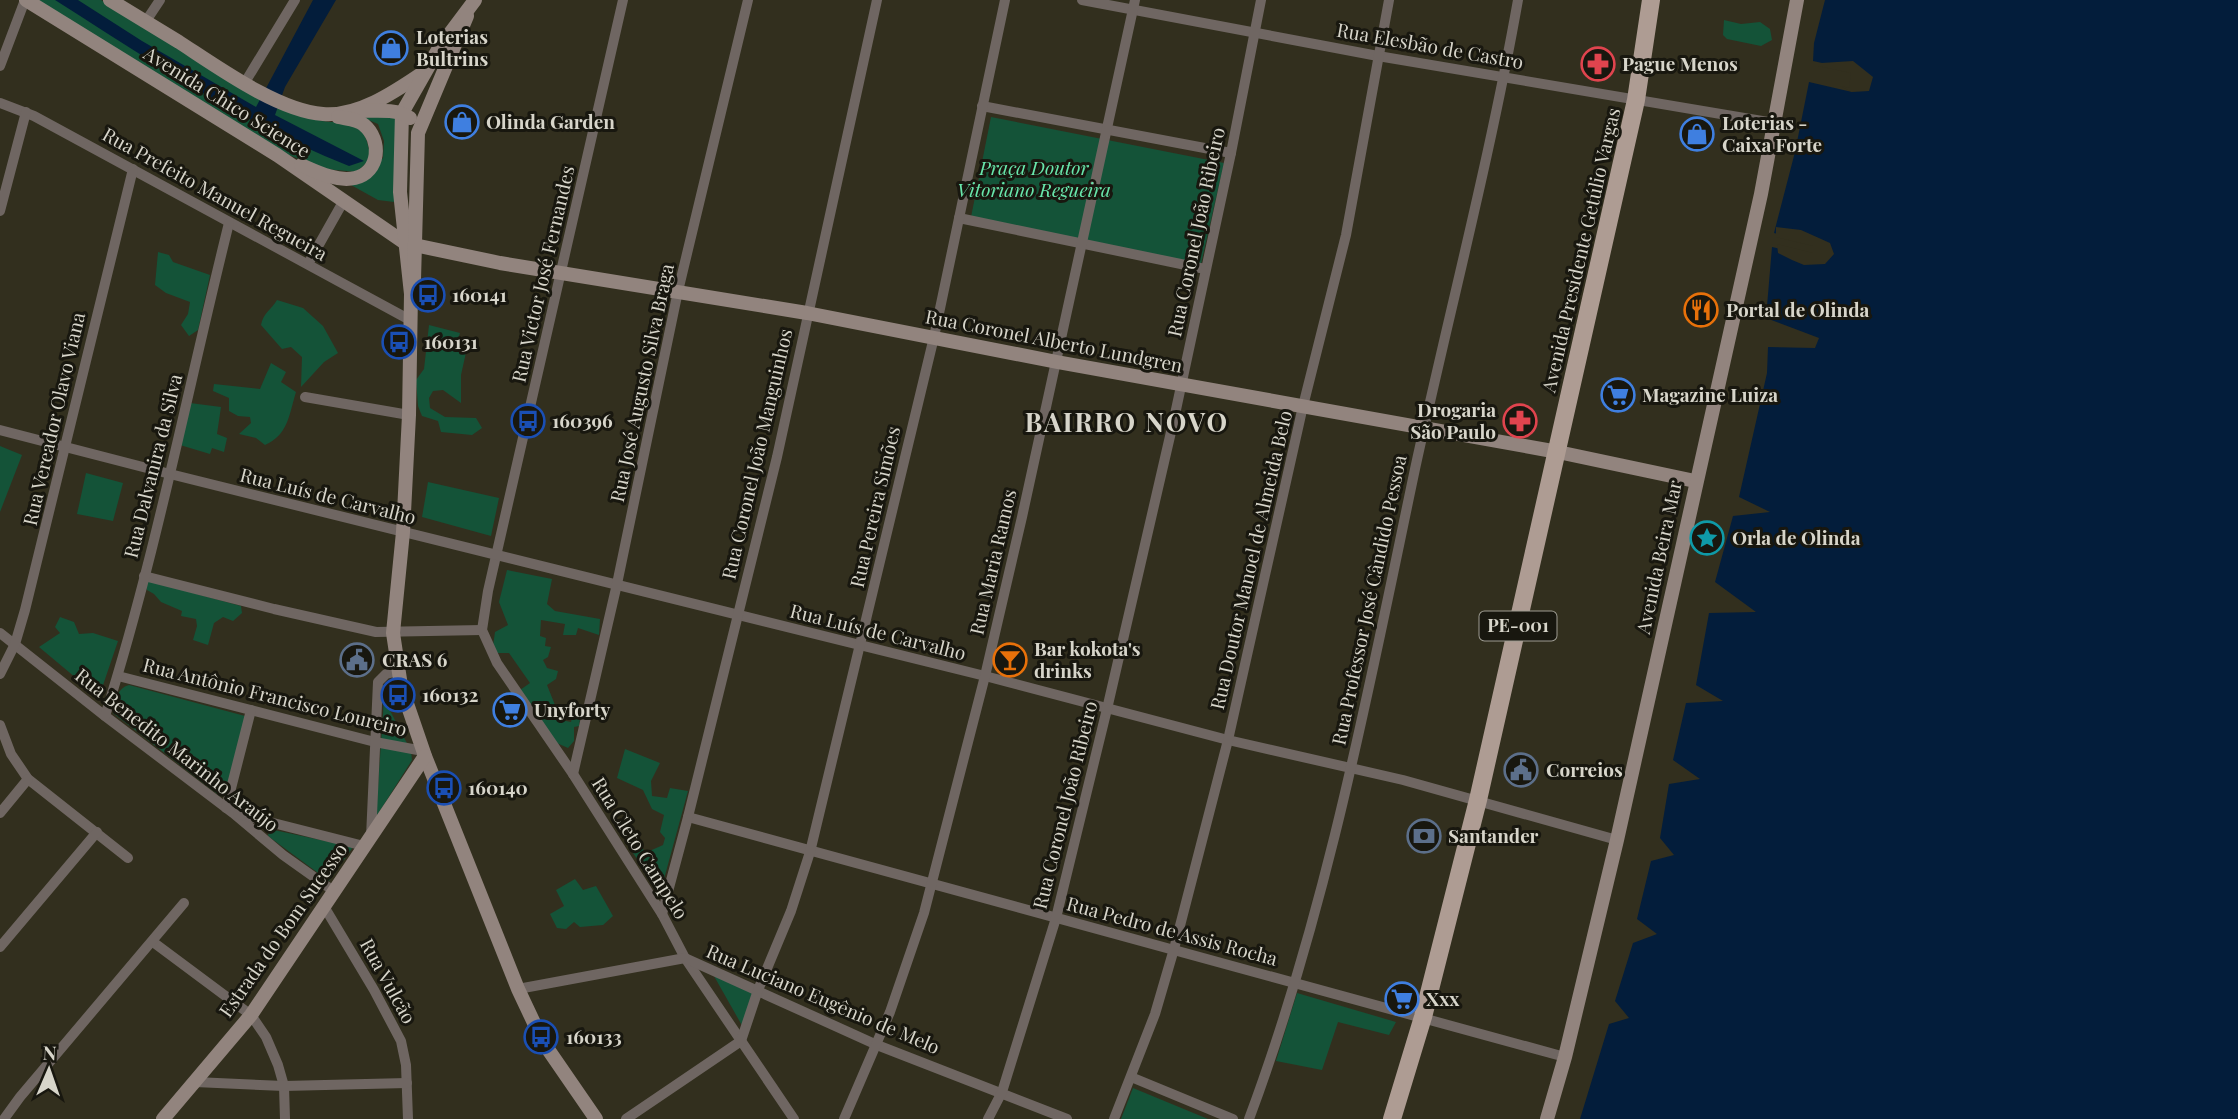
<svg xmlns="http://www.w3.org/2000/svg" width="2238" height="1119" viewBox="0 0 2238 1119" font-family="'Playfair Display',serif">
<style>
.green{fill:#145338}
.water{fill:#031d3b}
.pier{fill:#322f1e}
.lines{fill:none;stroke-linecap:round;stroke-linejoin:round}
.street{stroke:#6f6662;stroke-width:10}
.secondary{stroke:#92847e;stroke-width:14}
.primary{stroke:#ae9c93;stroke-width:18}
.labels{text-anchor:middle;stroke-width:6;stroke-linejoin:round;paint-order:stroke}
.shield{fill:#18170f;stroke:#9e9c92;stroke-width:2}
.shield-label{font-size:18px;font-weight:bold;fill:#d7d5ca}
.poi-label{font-size:19px;font-weight:bold;fill:#d7d5ca;stroke:#18170f;text-anchor:start}
.street-label{font-size:19px;fill:#d7d5ca;stroke:#18170f}
.park-label{font-size:19px;font-style:italic;fill:#68e6ab;stroke:#18170f}
.district-label{font-size:26px;font-weight:bold;letter-spacing:2px;fill:#d7d5ca;stroke:#18170f}
</style>
<rect width="100%" height="100%" fill="#322f1e"/>
<!-- green -->
<g class="green">
<path d="M33,0H101L321,121C358,125 363,118 371,158L357,172L325,169L276,150Z"/>
<path d="M1724,20L1741,24L1760,22L1770,29L1772,40L1761,46L1727,39L1723,35Z"/>
<path d="M357,115H396L394,202L378,200L351,185L383,158L384,141L378,124Z"/>
<path d="M991,117L1224,163L1201,264L970,222Z"/>
<path d="M158,252L169,255L173,262L210,275L198,330L189,336L181,325L188,314L190,302L166,293L155,285Z"/>
<path d="M277,300L303,308L323,326L338,353L324,362L301,387L302,357L291,347L282,349L261,325C263,313 271,310 277,300Z"/>
<path d="M429,325L460,333L456,345L467,348L461,375V403L443,390L433,391L429,398L430,408L445,417L476,418L482,428L472,435L441,432L438,421L422,416L418,406L416,380L424,369Z"/>
<path d="M271,363L286,372L281,382L296,392C289,415 288,435 265,445L256,438L239,434L251,423L250,417L238,416L229,411V398L213,391L214,384L260,389Z"/>
<path d="M190,403L221,407L217,434L227,438L224,452L212,448L210,454L180,445Z"/>
<path d="M0,446L22,455L0,512Z"/>
<path d="M86,473L123,483L113,521L77,514Z"/>
<path d="M428,482L499,498L491,536L422,517Z"/>
<path d="M507,570L552,579L547,604L555,611L600,619L599,635L578,628L576,635H563L565,624L541,620L540,636L546,638L545,646L551,647L548,657L543,660L547,668L558,671L556,679L547,685L561,720L571,722L574,709L581,712L579,726L574,727V741L568,748L550,740L520,690L530,683L509,653H492L495,632L508,625L499,602Z"/>
<path d="M149,581L241,606L242,613L233,621L223,617L214,623L208,645L193,640L197,626L196,619L181,616L182,611L161,602L154,594L147,590L145,584Z"/>
<path d="M60,617L74,622L79,634L93,633L118,641L100,694L88,688L39,647L60,633L55,627Z"/>
<path d="M129,685L245,716L226,793L223,796H220L113,713C115,702 117,688 129,685Z"/>
<path d="M384,699L411,751L412,760L376,817Z"/>
<path d="M625,749L660,763L651,781L652,796L667,798L670,788L688,791L664,879L656,887L627,844L637,837L645,853L663,845L665,838L660,832L664,815L652,809L643,790L617,778Z"/>
<path d="M274,830L353,847L329,881L268,836L269,831Z"/>
<path d="M575,879L583,890L596,886L613,916L603,925L580,927L574,922L566,929L557,928L550,914L564,906L556,890Z"/>
<path d="M710,969L757,995L744,1029Z"/>
<path d="M1297,993L1396,1022L1389,1035L1338,1022L1322,1070L1276,1061Z"/>
<path d="M1133,1088L1208,1119H1121Z"/>
</g>
<!-- water -->
<g class="water">
<path d="M55,0H78L142,41L256,107L313,0H336L285,87L275,115L364,161L349,166C244,125 150,60 55,0Z"/>
<path d="M1825,0H2238V1119H1580L1609,1024L1629,1018L1615,1001L1633,943L1657,934L1637,919L1651,861L1674,855L1660,838L1669,784L1700,779L1673,760L1686,703L1723,701L1696,685L1709,613L1756,612L1715,582L1733,516L1770,512L1739,497L1767,373L1768,347L1815,348L1819,338L1766,318L1772,247L1815,257L1817,243L1774,233L1795,152L1809,82L1852,92L1854,70L1813,61L1814,43Z"/>
</g>
<!-- pier -->
<g class="pier">
<path d="M1853,61L1873,77L1869,91L1852,92L1840,86L1849,88L1851,73L1818,66L1821,63Z"/>
<path d="M1776,227L1801,230L1830,243L1834,254L1825,264L1804,265L1792,260L1778,253L1777,244L1813,253V246L1776,237Z"/>
</g>
<g class="lines">
<!-- street -->
<g class="street">
<path d="M623,0L488,591L482,630L497,663L573,774L662,914L685,958L794,1119"/>
<path d="M1082,0L1378,56L1774,123"/>
<path d="M146,21L160,0"/>
<path d="M0,66L25,0"/>
<path d="M244,84L295,0"/>
<path d="M0,103L34,116L410,320"/>
<path d="M982,106L1231,153"/>
<path d="M0,211L26,112"/>
<path d="M959,218L1205,269"/>
<path d="M308,264L343,202"/>
<path d="M305,397L409,415"/>
<path d="M0,430L170,474L985,676L1228,740L1403,780L1617,840"/>
<path d="M144,576L274,609L376,632L482,630"/>
<path d="M0,633L105,716L233,813L283,855L335,892"/>
<path d="M0,674L15,644L25,610L133,169"/>
<path d="M118,676L375,742L423,751"/>
<path d="M105,716C156,555 188,387 229,223"/>
<path d="M0,725L11,754L28,779L128,858"/>
<path d="M573,774L617,584L678,291L748,0"/>
<path d="M226,808L251,710"/>
<path d="M0,813L28,779"/>
<path d="M238,814L364,846"/>
<path d="M688,817L1565,1057"/>
<path d="M371,837L378,682L386,674L398,671"/>
<path d="M325,908L374,990L401,1041L406,1065L408,1119"/>
<path d="M662,914L688,817L777,457L877,0"/>
<path d="M153,942L251,1015L266,1037L278,1065L284,1086L285,1119"/>
<path d="M0,947L97,832"/>
<path d="M518,989L685,958L877,1045L1067,1119"/>
<path d="M1131,1077L1233,1119"/>
<path d="M195,1082L284,1086L407,1083"/>
<path d="M4,1119L20,1097L184,903"/>
<path d="M626,1119L741,1041L758,990L791,911L810,852L934,337L1005,0"/>
<path d="M844,1119L890,1012L924,913L985,676L1022,517L1135,0"/>
<path d="M988,1119L1002,1092L1056,918L1107,709L1174,419L1231,153L1261,0"/>
<path d="M1114,1119L1155,1014L1174,949L1228,740L1303,406L1346,235L1389,0"/>
<path d="M1249,1119C1327,910 1369,687 1415,469C1449,313 1490,158 1518,0"/>
</g>
<!-- secondary -->
<g class="secondary">
<path d="M26,0L277,155L405,243L500,263L807,313L1057,362L1558,452L1695,481"/>
<path d="M110,0C133,14 156,28 179,42C216,66 278,111 323,114C357,117 393,93 421,74"/>
<path d="M475,0L439,48L402,113L400,192L411,294L409,415L403,532L393,633L401,686L425,756L518,989L543,1042L596,1119"/>
<path d="M358,111C375,111 396,108 410,118"/>
<path d="M301,165C317,172 337,182 355,178C380,172 382,140 364,125C358,119 347,119 338,117"/>
<path d="M414,280L418,133L467,16"/>
<path d="M163,1119L251,1015L425,756"/>
<path d="M1547,1119L1565,1057L1617,840L1761,194L1797,0"/>
</g>
<!-- primary -->
<path class="primary" d="M1392,1119L1423,1017L1478,800L1636,100L1651,0"/>
</g>
<!-- icons -->
<defs>
<symbol id="shop-ring" viewBox="-11 -11 22 22"><circle r="9.5" fill="#18170f" stroke="#3f7fe0" stroke-width="1.5"/><path d="M-5-2.5h2.3a2.7 3.5 0 0 1 5.4 0H5L5.5 6h-11ZM-1.5-2.5h3a1.5 2.3 0 0 0-3 0Z" fill="#3f7fe0"/></symbol>
<symbol id="pharmacy-ring" viewBox="-11 -11 22 22"><circle r="9.5" fill="#18170f" stroke="#e0444e" stroke-width="1.5"/><path d="M-2-6h4v4h4v4h-4v4h-4v-4h-4v-4h4Z" fill="#e0444e"/></symbol>
<symbol id="bus-ring" viewBox="-11 -11 22 22"><circle r="9.5" fill="#18170f" stroke="#1a4fb4" stroke-width="1.5"/><path d="M-5-6H5V4H4V6H2V4H-2V6H-4V4H-5ZM-3.5-4V0h7V-4ZM-3.5 1.2v1.5H-2V1.2ZM2 1.2v1.5H3.5V1.2Z" fill="#1a4fb4"/></symbol>
<symbol id="restaurant-ring" viewBox="-11 -11 22 22"><circle r="9.5" fill="#18170f" stroke="#e8710a" stroke-width="1.5"/><path d="M-5-6h1v4h1v-4h1v4h1v-4h1v5L-1.5 .5V6h-2V.5L-5-1ZM5-6V6H3V1.5H1.5Q1.5-4 5-6Z" fill="#e8710a"/></symbol>
<symbol id="supermarket-ring" viewBox="-11 -11 22 22"><circle r="9.5" fill="#18170f" stroke="#3f7fe0" stroke-width="1.5"/><path d="M-6-5.5h2.5l.6 2H6L4.5 2H-2.5L-4.4-4H-6ZM-1.5 3.2a1.3 1.3 0 1 0 .1 0ZM3 3.2a1.3 1.3 0 1 0 .1 0Z" fill="#3f7fe0"/></symbol>
<symbol id="sight-ring" viewBox="-11 -11 22 22"><circle r="9.5" fill="#18170f" stroke="#0f9aa8" stroke-width="1.5"/><path d="M0-6L1.8-2.2L6-1.7L2.9 1.2L3.7 5.4L0 3.3L-3.7 5.4L-2.9 1.2L-6-1.7L-1.8-2.2Z" fill="#0f9aa8"/></symbol>
<symbol id="civic-ring" viewBox="-11 -11 22 22"><circle r="9.5" fill="#18170f" stroke="#5c6f8a" stroke-width="1.5"/><path d="M-.6-6.5H3V-4.5H.6V-3L4-1V1h2V6H-6V1h2V-1L-.6-3ZM-1.2 2.5V6h2.4V2.5Z" fill="#5c6f8a"/></symbol>
<symbol id="bar-ring" viewBox="-11 -11 22 22"><circle r="9.5" fill="#18170f" stroke="#e8710a" stroke-width="1.5"/><path d="M-6-5H6L.8 .8V4.5H3.5V6h-7V4.5H-.8V.8Z" fill="#e8710a"/></symbol>
<symbol id="bank-ring" viewBox="-11 -11 22 22"><circle r="9.5" fill="#18170f" stroke="#5c6f8a" stroke-width="1.5"/><path d="M-6-4H6V4H-6ZM0-2.3a2.3 2.3 0 1 0 0 4.6a2.3 2.3 0 1 0 0-4.6Z" fill="#5c6f8a"/></symbol>
</defs>
<g fill-rule="evenodd">
<use href="#shop-ring" x="372" y="29" width="38" height="38"/>
<use href="#pharmacy-ring" x="1579" y="45" width="38" height="38"/>
<use href="#shop-ring" x="443" y="103" width="38" height="38"/>
<use href="#shop-ring" x="1678" y="115" width="38" height="38"/>
<use href="#bus-ring" x="409" y="276" width="38" height="38"/>
<use href="#restaurant-ring" x="1682" y="291" width="38" height="38"/>
<use href="#bus-ring" x="380" y="323" width="38" height="38"/>
<use href="#supermarket-ring" x="1599" y="376" width="38" height="38"/>
<use href="#bus-ring" x="509" y="402" width="38" height="38"/>
<use href="#pharmacy-ring" x="1501" y="402" width="38" height="38"/>
<use href="#sight-ring" x="1688" y="519" width="38" height="38"/>
<use href="#civic-ring" x="338" y="641" width="38" height="38"/>
<use href="#bar-ring" x="991" y="641" width="38" height="38"/>
<use href="#bus-ring" x="379" y="676" width="38" height="38"/>
<use href="#supermarket-ring" x="491" y="691" width="38" height="38"/>
<use href="#civic-ring" x="1502" y="751" width="38" height="38"/>
<use href="#bus-ring" x="425" y="769" width="38" height="38"/>
<use href="#bank-ring" x="1405" y="817" width="38" height="38"/>
<use href="#supermarket-ring" x="1383" y="980" width="38" height="38"/>
<use href="#bus-ring" x="522" y="1018" width="38" height="38"/>
</g>
<g class="labels">
<!-- shield labels -->
<rect class="shield" x="1479.5" y="611.5" width="77" height="29" rx="5"/>
<g class="shield-label">
<text x="1518" y="632">PE-001</text>
</g>
<!-- poi labels -->
<g class="poi-label">
<text x="416" y="44">Loterias<tspan x="416" dy="22">Bultrins</tspan></text>
<text x="1622" y="71">Pague Menos</text>
<text x="486" y="129">Olinda Garden</text>
<text x="1722" y="130">Loterias -<tspan x="1722" dy="22">Caixa Forte</tspan></text>
<text x="452" y="302">160141</text>
<text x="1726" y="317">Portal de Olinda</text>
<text x="424" y="349">160131</text>
<text x="1642" y="402">Magazine Luiza</text>
<text x="1496" y="417" text-anchor="end">Drogaria<tspan x="1496" dy="22">São Paulo</tspan></text>
<text x="552" y="428">160396</text>
<text x="1732" y="545">Orla de Olinda</text>
<text x="1034" y="656">Bar kokota's<tspan x="1034" dy="22">drinks</tspan></text>
<text x="382" y="667">CRAS 6</text>
<text x="422" y="702">160132</text>
<text x="534" y="717">Unyforty</text>
<text x="1546" y="777">Correios</text>
<text x="468" y="795">160140</text>
<text x="1448" y="843">Santander</text>
<text x="1426" y="1006">Xxx</text>
<text x="566" y="1044">160133</text>
</g>
<!-- street labels -->
<g class="street-label">
<text transform="translate(1430 46) rotate(10)" y="7">Rua Elesbão de Castro</text>
<text transform="translate(227 102) rotate(32)" y="7">Avenida Chico Science</text>
<text transform="translate(215 194) rotate(29)" y="7">Rua Prefeito Manuel Regueira</text>
<text transform="translate(1196 232) rotate(-78)" y="7">Rua Coronel João Ribeiro</text>
<text transform="translate(1581 250) rotate(-77)" y="7">Avenida Presidente Getúlio Vargas</text>
<text transform="translate(543 274) rotate(-77)" y="7">Rua Victor José Fernandes</text>
<text transform="translate(1054 341) rotate(11)" y="7">Rua Coronel Alberto Lundgren</text>
<text transform="translate(642 383) rotate(-78)" y="7">Rua José Augusto Silva Braga</text>
<text transform="translate(54 419) rotate(-77)" y="7">Rua Vereador Olavo Viana</text>
<text transform="translate(757 454) rotate(-77)" y="7">Rua Coronel João Manguinhos</text>
<text transform="translate(153 466) rotate(-76)" y="7">Rua Dalvanira da Silva</text>
<text transform="translate(328 496) rotate(14)" y="7">Rua Luís de Carvalho</text>
<text transform="translate(875 507) rotate(-77)" y="7">Rua Pereira Simões</text>
<text transform="translate(1659 557) rotate(-78)" y="7">Avenida Beira Mar</text>
<text transform="translate(1251 560) rotate(-77)" y="7">Rua Doutor Manoel de Almeida Belo</text>
<text transform="translate(993 562) rotate(-77)" y="7">Rua Maria Ramos</text>
<text transform="translate(1369 600) rotate(-78)" y="7">Rua Professor José Cândido Pessoa</text>
<text transform="translate(878 632) rotate(14)" y="7">Rua Luís de Carvalho</text>
<text transform="translate(275 697) rotate(14)" y="7">Rua Antônio Francisco Loureiro</text>
<text transform="translate(177 750) rotate(38)" y="7">Rua Benedito Marinho Araújo</text>
<text transform="translate(1065 805) rotate(-76)" y="7">Rua Coronel João Ribeiro</text>
<text transform="translate(640 848) rotate(58)" y="7">Rua Cleto Campelo</text>
<text transform="translate(283 930) rotate(-55)" y="7">Estrada do Bom Sucesso</text>
<text transform="translate(1172 931) rotate(15)" y="7">Rua Pedro de Assis Rocha</text>
<text transform="translate(388 981) rotate(61)" y="7">Rua Vulcão</text>
<text transform="translate(823 999) rotate(23)" y="7">Rua Luciano Eugênio de Melo</text>
</g>
<!-- park labels -->
<g class="park-label">
<text x="1034" y="175">Praça Doutor<tspan x="1034" dy="22">Vitoriano Regueira</tspan></text>
</g>
<!-- district labels -->
<g class="district-label">
<text x="1127" y="432">BAIRRO NOVO</text>
</g>
</g>
<!-- north arrow -->
<g transform="translate(49 1070) rotate(2)" stroke="#18170f" stroke-width="5" paint-order="stroke">
<path d="M0-5L12 26L0 18L-12 26Z" fill="#d7d5ca"/>
<text y="-10" font-size="19" font-weight="bold" text-anchor="middle" fill="#d7d5ca">N</text>
</g>
</svg>
